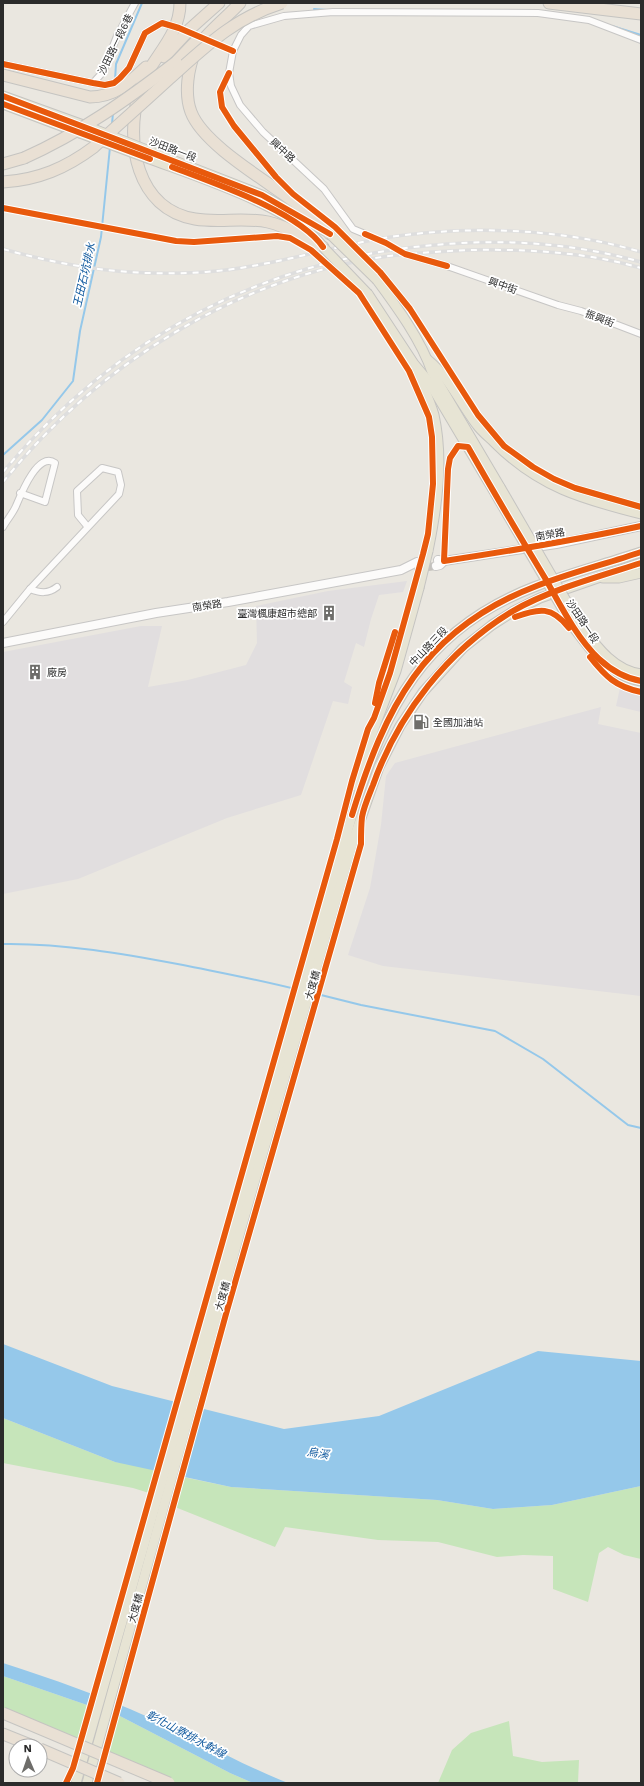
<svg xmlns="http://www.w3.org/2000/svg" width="644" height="1786" viewBox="0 0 644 1786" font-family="'Work Sans','Noto Sans TC',sans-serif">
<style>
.industrial{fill:#e1dedf}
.green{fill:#c6e5ba}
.water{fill:#95c8ea}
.pier{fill:#eae7e0}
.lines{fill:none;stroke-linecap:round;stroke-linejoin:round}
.stream{stroke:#95c8ea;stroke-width:2}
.street-tunnel{stroke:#c4c1bc;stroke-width:6;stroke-dasharray:6 3;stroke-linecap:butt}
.secondary-tunnel{stroke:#c4c1bc;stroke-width:8;stroke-dasharray:8 4;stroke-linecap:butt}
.street-casing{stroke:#c7c6c5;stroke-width:8}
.secondary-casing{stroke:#c7c6c5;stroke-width:10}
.primary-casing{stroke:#c5c4c1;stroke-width:11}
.highway-casing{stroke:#c5c4c1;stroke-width:13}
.street{stroke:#fcfbfa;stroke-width:6}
.secondary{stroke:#fcfbfa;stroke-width:8}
.primary{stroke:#e7e4d4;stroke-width:9}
.highway{stroke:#e9e0d4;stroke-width:11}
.rail-casing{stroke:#dedede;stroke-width:3.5}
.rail{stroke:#fff;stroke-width:2;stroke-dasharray:6;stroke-linecap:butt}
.primary-bridge-casing{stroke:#c5c4c1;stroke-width:11;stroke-linecap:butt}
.highway-bridge-casing{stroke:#c5c4c1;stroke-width:13;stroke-linecap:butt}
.primary-bridge{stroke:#e7e4d4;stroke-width:9}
.highway-bridge{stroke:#e9e0d4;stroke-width:11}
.cycleway-casing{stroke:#fff;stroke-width:8}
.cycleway{stroke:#e8590c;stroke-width:6}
.labels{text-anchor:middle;stroke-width:3.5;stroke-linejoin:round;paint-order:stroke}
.street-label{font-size:10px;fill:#2b2b2b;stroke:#fff}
.poi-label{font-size:10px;fill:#2b2b2b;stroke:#fff;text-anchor:start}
.water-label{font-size:11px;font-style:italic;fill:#0d579d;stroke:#fff}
</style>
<rect width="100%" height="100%" fill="#eae7e0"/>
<!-- industrial -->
<g class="industrial">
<path d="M407,581L403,592L379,595L371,619L364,647L356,643L344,682L352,687L348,704L333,701L301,795L227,818L78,879L3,894V652L141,626H162L148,687L188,680L246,665L257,643L256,606L328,591Z"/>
<path d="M620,688L641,694V712L616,706Z"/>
<path d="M601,707L598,724L641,733V996L383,966L348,955L370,888L381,825L386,776L395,763Z"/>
</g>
<!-- green -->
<g class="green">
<path d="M3,1418L115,1462L156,1466L149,1493L133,1488L3,1463Z"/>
<path d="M183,1477L231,1487L437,1500L493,1509L552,1505L641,1486V1559L624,1555L608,1547L599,1553L588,1602L553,1589V1556L523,1555L497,1557L438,1542L378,1540L285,1527L275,1547L175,1507Z"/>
<path d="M3,1676L87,1705L76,1745L3,1714Z"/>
<path d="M116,1714L230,1773L253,1783H161L104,1758Z"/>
<path d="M509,1721L513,1756L542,1762L579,1760L578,1783H438L452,1750L471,1733Z"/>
</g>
<!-- water -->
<g class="water">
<path d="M3,1344L112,1386L284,1429L379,1416L538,1351L641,1361V1486L552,1505L493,1509L437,1500L231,1487L115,1462L3,1418Z"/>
<path d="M3,1663C52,1679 102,1696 148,1717C195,1738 240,1764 288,1783H253L230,1773L116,1714L87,1705L3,1676Z"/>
</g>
<!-- pier -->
<g class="pier">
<path d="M175,1399L203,1406L183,1479L154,1472Z"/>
<path d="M91,1692L119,1703L116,1716L86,1707Z"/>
</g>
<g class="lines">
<!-- stream -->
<g class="stream">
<path d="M314,9L327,10"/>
<path d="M612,26L641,35"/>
<path d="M115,80L116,64L142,3"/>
<path d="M112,124L113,113"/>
<path d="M3,455L42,420L73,381L80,331L101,237L110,147"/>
<path d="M3,944C63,943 124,954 183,965C222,973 260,980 299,990"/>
<path d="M313,993L361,1005L495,1031L543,1059L628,1125L641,1128"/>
</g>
<!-- street-tunnel -->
<g class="street-tunnel">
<path d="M162,23L179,28L202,38"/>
<path d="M210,41L233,51"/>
</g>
<!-- secondary-tunnel -->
<path class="secondary-tunnel" d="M414,569L436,566"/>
<defs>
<g id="street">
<path d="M3,64L93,83L105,85L114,83L120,78L129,68L145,33L162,23"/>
<path d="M93,83L103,72L117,36L135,3"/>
<path d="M365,234L353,229L324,189L263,132L240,105L231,86L229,73L233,51L241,35L249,26L284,16L333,12L538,13L589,20L641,40"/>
<path d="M447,266L558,305L581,311L641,334"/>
<path d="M3,527C7,520 13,513 16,506C21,494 38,451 55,463L45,502L20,493"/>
<path d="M30,589C40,593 48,594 57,587"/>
<path d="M3,622L30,589L119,494L121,485L118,472L102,468L77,491L78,515L87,526"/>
</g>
<g id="secondary">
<path d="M438,560L444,561L556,544L641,526"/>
<path d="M436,566L440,565L444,561"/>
<path d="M3,643L156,613L228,602L401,570L417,562"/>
</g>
<g id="primary">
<path d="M3,96L86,126"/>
<path d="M3,104L80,133"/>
<path d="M152,152L262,195L325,231"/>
<path d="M150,159C195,176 296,208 323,247"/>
<path d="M377,280C397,307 421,340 432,372L500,487"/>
<path d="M368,294L414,364L429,382L495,493"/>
<path d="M428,360C449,377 461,404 477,425C482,432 489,437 495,443C539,487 582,499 641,514"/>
<path d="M417,372C423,387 430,400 434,415C444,460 437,507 428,551"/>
<path d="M603,578H619L641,573"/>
<path d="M579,623C595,644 612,670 641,674"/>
<path d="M572,625C590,650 608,675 641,681"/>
<path d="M356,786L358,770L396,671L419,588"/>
<path d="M76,1783L352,815C385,708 423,630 534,587C569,573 606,564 641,552"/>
<path d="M87,1783L240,1232L353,841L379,767L400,726L423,692L463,648L492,625L514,611L540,598L641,563"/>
</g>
<g id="highway">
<path d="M180,3C180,39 148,60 139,92C125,142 136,209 195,219C219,223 244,217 268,222C288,226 304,239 323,247"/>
<path d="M240,3C229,15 203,36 196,49C188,68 184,93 191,112C205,149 282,189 313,216C320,221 324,228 330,234"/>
<path d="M549,3L641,14"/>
<path d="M164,57L191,28L219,3"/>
<path d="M176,62L198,39"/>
<path d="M3,75L90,97C115,97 129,83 146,67"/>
<path d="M3,164L24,158"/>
<path d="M3,1734L33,1746"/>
</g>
</defs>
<!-- street casing -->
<use href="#street" class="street-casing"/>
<!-- secondary casing -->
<use href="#secondary" class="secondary-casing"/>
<!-- primary casing -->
<use href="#primary" class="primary-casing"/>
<!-- highway casing -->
<use href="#highway" class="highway-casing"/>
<!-- street -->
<use href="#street" class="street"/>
<!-- secondary -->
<use href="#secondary" class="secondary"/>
<!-- primary -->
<use href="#primary" class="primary"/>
<!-- highway -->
<use href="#highway" class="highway"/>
<defs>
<g id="rail">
<path d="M3,249C71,268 134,277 205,272C263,268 320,250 377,239C462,225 558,227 641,252"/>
<path d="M3,472C116,336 269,256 447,244C512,239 577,244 641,262"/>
<path d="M3,482C98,364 237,277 389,256C416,253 444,251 471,250C528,249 586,252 641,268"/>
</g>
</defs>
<!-- rail casing -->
<use href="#rail" class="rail-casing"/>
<!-- rail -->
<use href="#rail" class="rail"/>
<defs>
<g id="primary-bridge">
<path d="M86,126L152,152"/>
<path d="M80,133L150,159"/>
<path d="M330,234L377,280"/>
<path d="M323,247L368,294"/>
<path d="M500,487L579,623"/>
<path d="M495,493L572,625"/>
<path d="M419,588L428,551"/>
</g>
<g id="highway-bridge">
<path d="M24,158C80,133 128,99 176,62"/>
<path d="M3,182C38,180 66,168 94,147C119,124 144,102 169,79C206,46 234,18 282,3"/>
<path d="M3,1713L169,1783"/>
<path d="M40,1749L119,1783"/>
</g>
</defs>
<!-- primary-bridge casing -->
<use href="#primary-bridge" class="primary-bridge-casing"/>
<!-- highway-bridge casing -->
<use href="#highway-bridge" class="highway-bridge-casing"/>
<!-- primary-bridge -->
<use href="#primary-bridge" class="primary-bridge"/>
<!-- highway-bridge -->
<use href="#highway-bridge" class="highway-bridge"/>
<defs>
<g id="cycleway">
<path d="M3,64L93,83L105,85L114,83L120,78L129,68L145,33L162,23L179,28L233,51"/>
<path d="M229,73L220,92L222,107L234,126L276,177L293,194L335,227L380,272L410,309L478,415L504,446L533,467L554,479L575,488L641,507"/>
<path d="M3,96L262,195L330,234"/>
<path d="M3,104L150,159"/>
<path d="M172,167C213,183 298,211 323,247"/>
<path d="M3,208L176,241L194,242L277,236L290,238L311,250L359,293L409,371L429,417L432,437L433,484L428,534L423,554L390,673L374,718L368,729L352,781L337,839L73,1768L66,1783"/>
<path d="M365,234L386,243L405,254L447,266"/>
<path d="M641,526C576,540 510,551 444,561L448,469L450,458L458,446L468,447C493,491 519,535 545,578C561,606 576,637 599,659C611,670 624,678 641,681"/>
<path d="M515,617C539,608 552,606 569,628"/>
<path d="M590,657C605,676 616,687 641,692"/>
<path d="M375,703L379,683L395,632"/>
<path d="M352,815C385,708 423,630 534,587C569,573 606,564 641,552"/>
<path d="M97,1783L226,1314L361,844C361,835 361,826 362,817C364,806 369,795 373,785C398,714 448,650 513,611C549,590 601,576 641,563"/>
</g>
</defs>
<!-- cycleway casing -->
<use href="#cycleway" class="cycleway-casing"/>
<!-- cycleway -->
<use href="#cycleway" class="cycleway"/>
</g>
<!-- icons -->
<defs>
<symbol id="building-bare" viewBox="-9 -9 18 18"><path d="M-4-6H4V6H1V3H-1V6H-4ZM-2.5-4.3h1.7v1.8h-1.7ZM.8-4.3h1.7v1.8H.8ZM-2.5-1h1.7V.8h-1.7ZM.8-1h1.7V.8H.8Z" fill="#6e6d6a" stroke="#fff" stroke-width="2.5" paint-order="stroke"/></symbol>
<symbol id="fuel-bare" viewBox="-9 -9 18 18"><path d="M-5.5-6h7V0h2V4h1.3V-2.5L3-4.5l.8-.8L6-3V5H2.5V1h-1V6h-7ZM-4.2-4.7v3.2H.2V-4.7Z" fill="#6e6d6a" stroke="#fff" stroke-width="2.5" paint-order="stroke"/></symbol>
</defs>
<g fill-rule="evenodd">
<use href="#building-bare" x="318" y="602" width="22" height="22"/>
<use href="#building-bare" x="24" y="661" width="22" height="22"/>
<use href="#fuel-bare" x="410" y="711" width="22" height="22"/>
</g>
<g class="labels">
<!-- street labels -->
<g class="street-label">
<text transform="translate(115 44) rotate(-64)" y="4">沙田路一段6巷</text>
<text transform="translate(173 149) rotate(21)" y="4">沙田路一段</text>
<text transform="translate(283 150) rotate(43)" y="4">興中路</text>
<text transform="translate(503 285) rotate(20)" y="4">興中街</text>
<text transform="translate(600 318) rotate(21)" y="4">振興街</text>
<text transform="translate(550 534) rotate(-10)" y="4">南榮路</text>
<text transform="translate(207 605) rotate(-9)" y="4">南榮路</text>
<text transform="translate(583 621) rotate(56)" y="4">沙田路一段</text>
<text transform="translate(428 646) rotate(-46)" y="4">中山路三段</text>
<text transform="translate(312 985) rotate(-74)" y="4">大度橋</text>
<text transform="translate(222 1296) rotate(-74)" y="4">大度橋</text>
<text transform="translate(135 1608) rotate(-74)" y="4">大度橋</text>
</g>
<!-- poi labels -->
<g class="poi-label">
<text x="317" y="617" text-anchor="end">臺灣楓康超市總部</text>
<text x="47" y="676">廠房</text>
<text x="433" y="726">全國加油站</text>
</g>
<!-- water labels -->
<g class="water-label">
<text transform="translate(84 275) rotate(-77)" y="4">王田石坑排水</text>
<text transform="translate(318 1453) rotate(9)" y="4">烏溪</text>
<text transform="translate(186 1734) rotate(28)" y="4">彰化山寮排水幹線</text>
</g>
</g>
<!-- border -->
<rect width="644" height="1786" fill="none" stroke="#2b2b2b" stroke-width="8"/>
<!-- north arrow -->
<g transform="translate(28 1758) rotate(358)"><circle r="19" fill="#ffffff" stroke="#aaaaaa"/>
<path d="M0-3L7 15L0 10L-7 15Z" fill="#6e6d6a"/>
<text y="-6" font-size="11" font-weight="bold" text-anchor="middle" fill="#2b2b2b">N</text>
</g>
</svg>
